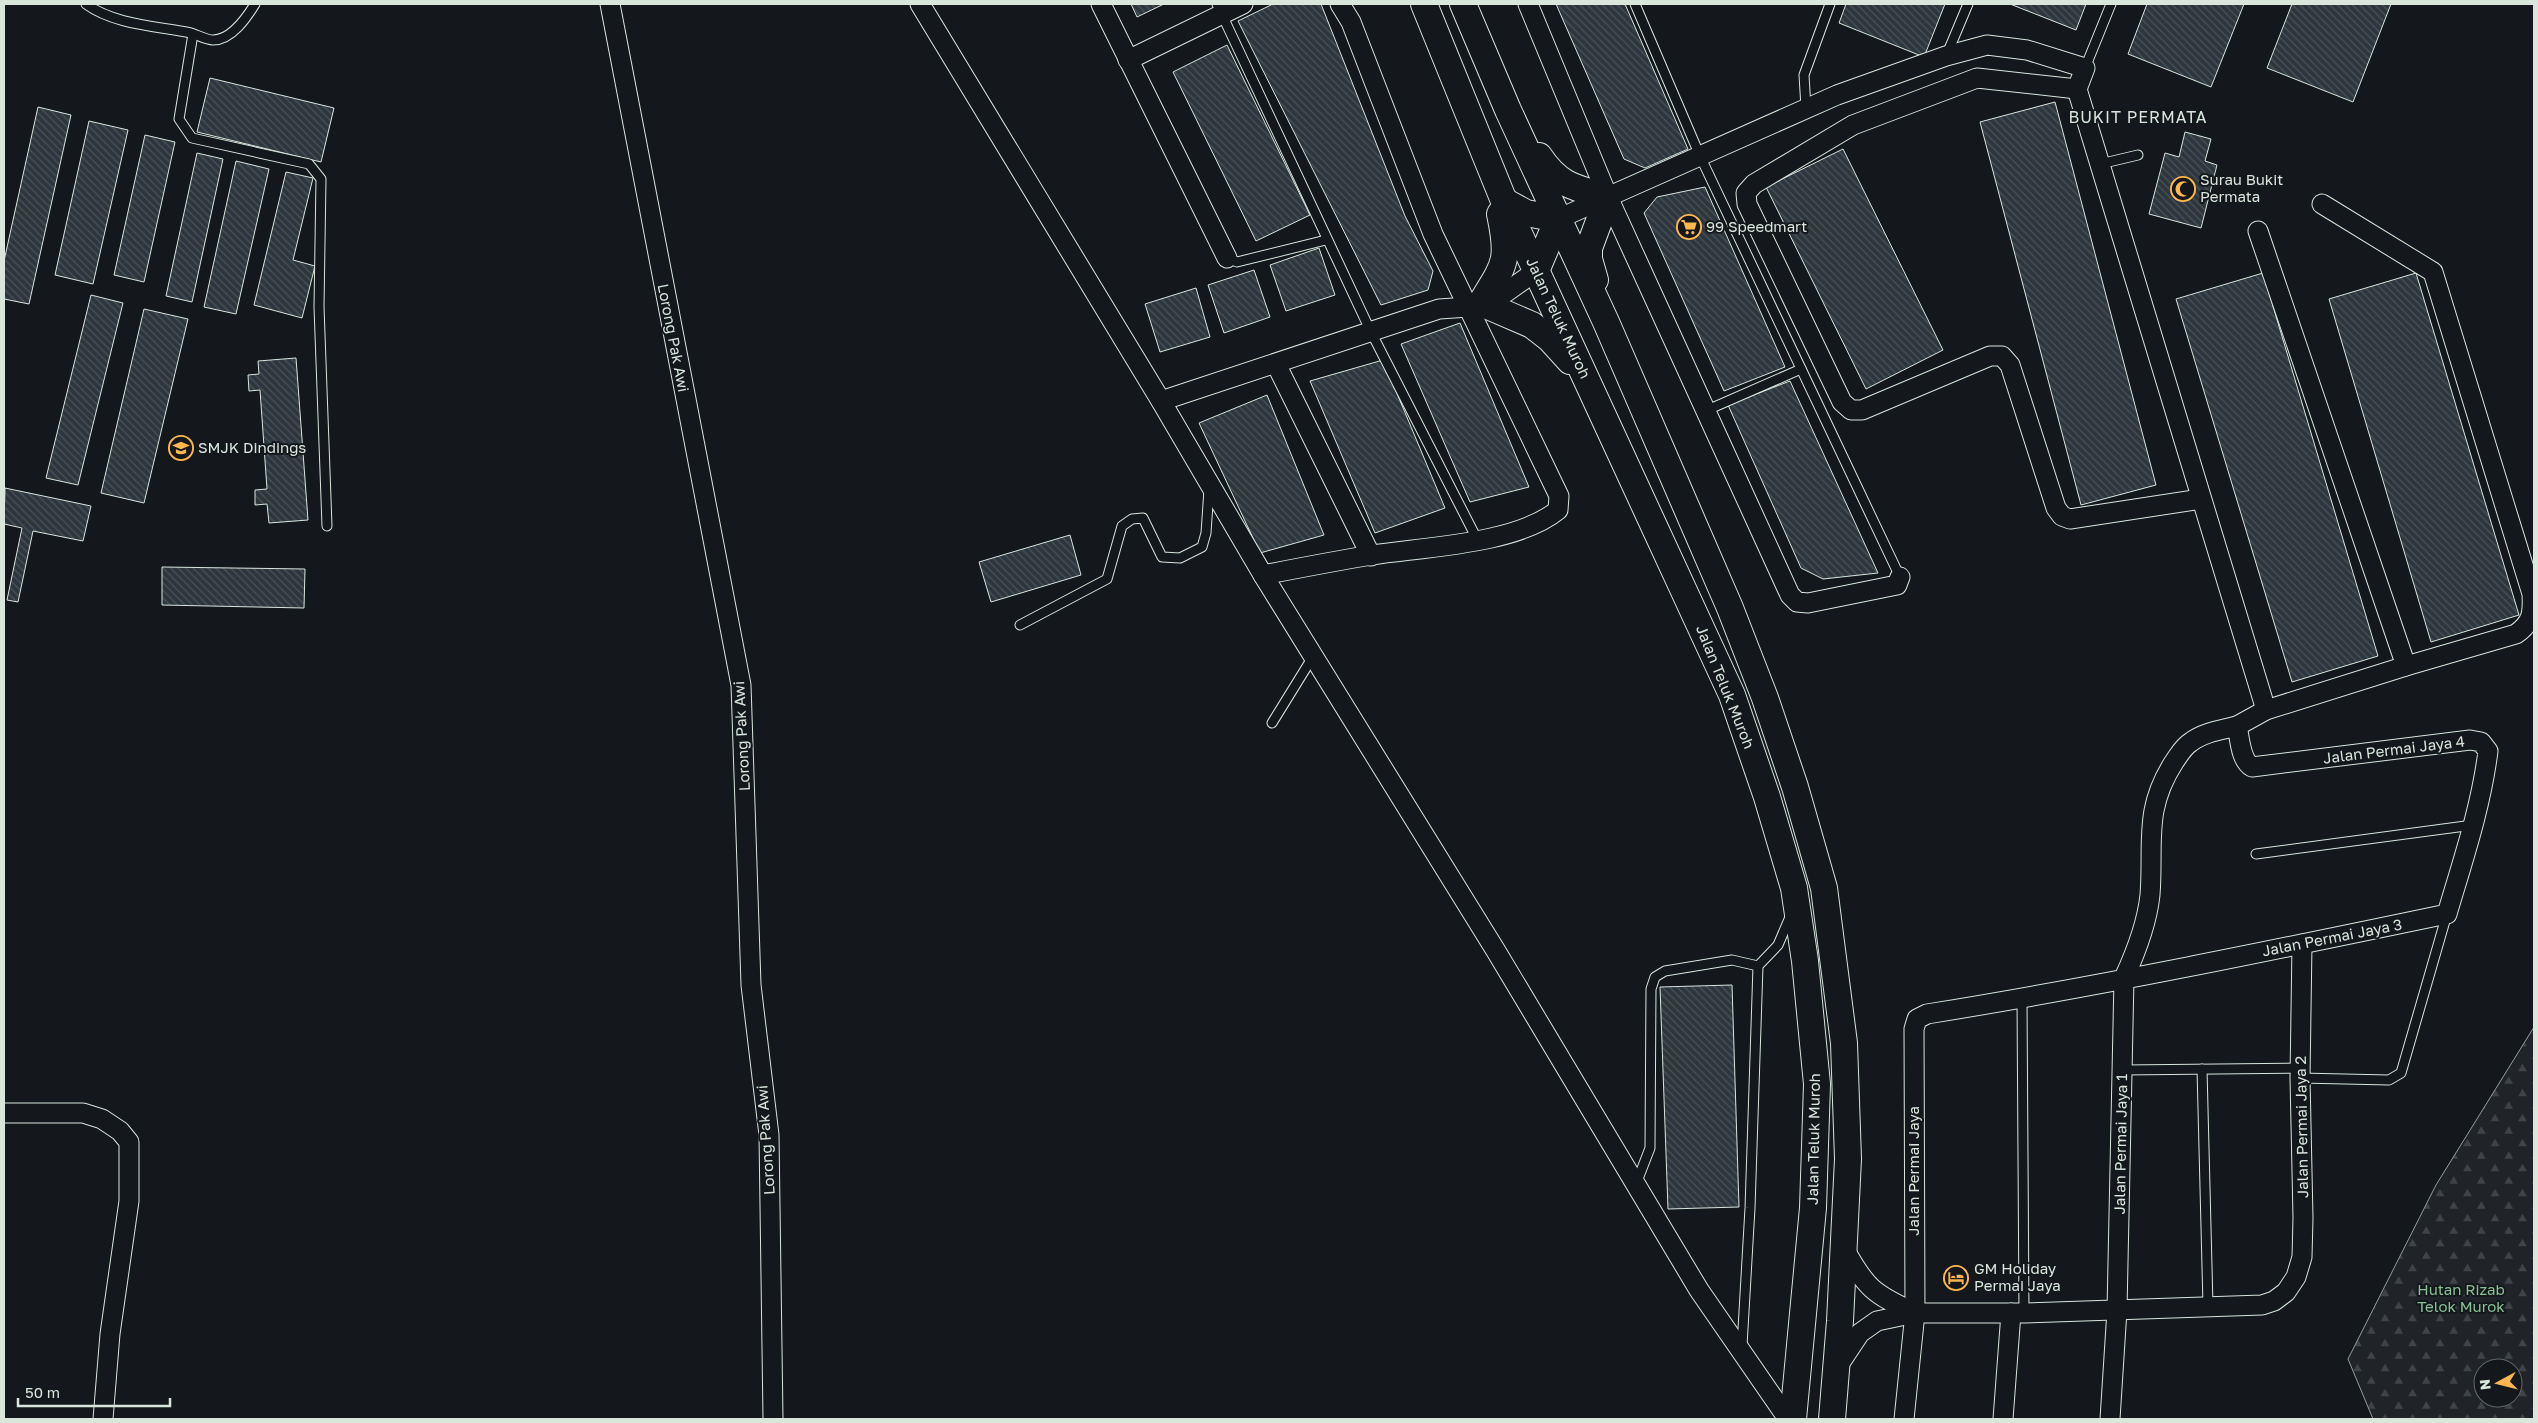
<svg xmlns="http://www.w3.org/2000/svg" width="2538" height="1423" viewBox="0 0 2538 1423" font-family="'Golos Text',sans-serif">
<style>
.forest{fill:url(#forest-firs);stroke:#939e99;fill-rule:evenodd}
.building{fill:url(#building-back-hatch);stroke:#d8e6dc}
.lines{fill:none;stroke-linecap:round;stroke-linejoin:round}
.lane-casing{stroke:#d8e6dc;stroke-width:11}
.street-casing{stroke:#d8e6dc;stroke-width:21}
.secondary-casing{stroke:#d8e6dc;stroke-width:28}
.lane{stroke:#14181c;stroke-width:9}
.street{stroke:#14181c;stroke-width:19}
.secondary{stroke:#14181c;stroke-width:26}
.labels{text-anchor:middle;stroke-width:4;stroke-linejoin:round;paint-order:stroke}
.poi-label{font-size:15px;fill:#d8e6dc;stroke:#14181c;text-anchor:start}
.street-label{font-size:15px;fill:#d8e6dc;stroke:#14181c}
.park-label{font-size:15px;fill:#8ac095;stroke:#14181c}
.neighbourhood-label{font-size:16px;letter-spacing:1px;fill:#d8e6dc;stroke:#14181c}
</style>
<defs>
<pattern id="forest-firs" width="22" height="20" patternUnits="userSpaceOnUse" patternTransform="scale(1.25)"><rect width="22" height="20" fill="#202428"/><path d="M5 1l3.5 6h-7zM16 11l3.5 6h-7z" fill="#404447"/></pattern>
<pattern id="building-back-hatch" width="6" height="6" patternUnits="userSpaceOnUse" patternTransform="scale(1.25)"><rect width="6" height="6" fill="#2c363c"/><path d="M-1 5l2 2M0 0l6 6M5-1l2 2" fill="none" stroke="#4a5358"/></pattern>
</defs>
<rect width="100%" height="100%" fill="#14181c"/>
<!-- forest -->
<path class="forest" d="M2534,1027V1419H2373L2348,1359L2436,1185ZM2483,1368H2513V1398H2483Z"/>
<!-- building -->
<g class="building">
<path d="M1131,4H1164L1137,17Z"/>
<path d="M1273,4H1321L1405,216L1433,271L1428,290L1381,305L1238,21Z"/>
<path d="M1556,4H1625L1688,149L1645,168L1624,159Z"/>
<path d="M1846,4H1945L1924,57L1839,23Z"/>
<path d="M2010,4H2086L2076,30Z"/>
<path d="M2147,4H2244L2211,87L2128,54Z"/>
<path d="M2292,4H2391L2353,102L2267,68Z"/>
<path d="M1227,45L1310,215L1256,241L1173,72Z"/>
<path d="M210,78L334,108L321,162L197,132Z"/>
<path d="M2055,102L2156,485L2081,505L1980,122Z"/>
<path d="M38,107L71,115L29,304L4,299V261Z"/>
<path d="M89,121L128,130L93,284L55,275Z"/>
<path d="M2185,132L2211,139L2205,161L2217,165L2201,228L2149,214L2165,153L2179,157Z"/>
<path d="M145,135L175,142L144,282L114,275Z"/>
<path d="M1843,149L1943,350L1866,389L1766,187Z"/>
<path d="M197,153L223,159L192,302L166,296Z"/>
<path d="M236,161L269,169L236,314L204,307Z"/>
<path d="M286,172L313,178L293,260L315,266L302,318L254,305Z"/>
<path d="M1705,187L1785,367L1724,391L1644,213L1657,197Z"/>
<path d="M1319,248L1335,295L1286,311L1270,265Z"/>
<path d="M1254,270L1270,317L1224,333L1208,285Z"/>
<path d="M2263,273L2378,656L2292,682L2176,299Z"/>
<path d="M2416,273L2519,615L2431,642L2329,299Z"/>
<path d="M1196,288L1210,337L1160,352L1145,304Z"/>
<path d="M91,295L123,303L78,485L46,478Z"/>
<path d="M144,309L188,319L144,503L101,493Z"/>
<path d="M1460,323L1529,487L1470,502L1401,344Z"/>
<path d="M296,358L308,520L269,523L267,504L255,505V490L267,489L260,390L249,391L248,375L259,374L258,361Z"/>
<path d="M1383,360L1445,508L1375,533L1310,381Z"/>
<path d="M1790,381L1878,573L1823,579L1801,568L1728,405Z"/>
<path d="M1267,395L1324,535L1260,553L1199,423Z"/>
<path d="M5,488L91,506L83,541L33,531L18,602L7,600L22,528L4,524Z"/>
<path d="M1070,535L1081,575L991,602L979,562Z"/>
<path d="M162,567L305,569L304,608L162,605Z"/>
<path d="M1732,985L1739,1207L1668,1209L1660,987Z"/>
</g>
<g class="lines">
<defs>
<g id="lane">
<path d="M86,4C115,25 157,26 191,33C198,35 206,40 213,40C232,40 247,17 255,4"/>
<path d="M1217,4L1371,332L1478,541"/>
<path d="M1635,4L1700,156L1900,577"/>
<path d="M193,34L179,119L192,138L309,164L321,179L319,307L327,526"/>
<path d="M1947,54L1968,4"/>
<path d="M2085,68L2111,4"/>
<path d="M1806,108L1804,75L1830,4"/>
<path d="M2100,164L2138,155"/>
<path d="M1227,258L1237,262L1326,240"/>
<path d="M1705,411L1801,369"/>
<path d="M1020,625L1107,579L1122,526L1132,519L1143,518L1162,557L1180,558L1202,547L1206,533L1209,489"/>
<path d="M1272,723L1314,655"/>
<path d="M2256,854L2473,825"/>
<path d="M2022,999L2024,1313"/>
<path d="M2202,1069L2208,1306"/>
<path d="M2123,1070L2300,1068"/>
<path d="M2300,1078L2389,1080L2401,1073L2447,914"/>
<path d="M1636,1184L1650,1148L1651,989L1655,977L1665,971L1732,960L1758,966"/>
<path d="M1742,1346L1750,1208L1758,966L1778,945L1790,917"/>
</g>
<g id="street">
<path d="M610,4L741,685L751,985L769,1135L773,1419"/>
<path d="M920,4L1161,401L1263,575L1496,951L1699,1290L1788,1419"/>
<path d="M1101,4L1227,258"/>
<path d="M1528,4L1608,197L1790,595L1797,602L1808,603L1897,585L1900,577"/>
<path d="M1128,60L1243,4"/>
<path d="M2077,89L1977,78L1853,125L1754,184L1746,193L1747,204L1842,402L1851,410H1862L1990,356H2002L2010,365L2056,508L2062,516L2070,519L2201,499"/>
<path d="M2322,204L2433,272L2532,594C2533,613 2532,623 2516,634L2406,666"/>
<path d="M1558,219L1837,95L1946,56L1987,45L2027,50L2085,68L2077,89L2266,710"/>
<path d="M1276,364L1371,556"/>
<path d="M1161,401L1439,309L1469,307L1505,293L1536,271"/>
<path d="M1263,575C1299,568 1335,561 1372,555C1425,547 1517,544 1558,510L1559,496L1433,234L1351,22L1340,4"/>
<path d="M2237,726L2266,710L2406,666L2258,231"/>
<path d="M4,1113H83L102,1119L120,1131L129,1142V1201L110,1334L103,1419"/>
<path d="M1844,1248C1866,1288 1873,1294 1915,1313"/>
<path d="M1838,1366L1860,1333L1877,1321L1915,1313H2024L2262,1305L2274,1301L2286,1292L2296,1277L2302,1257L2303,1218L2300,1078L2302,944"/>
<path d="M1904,1419L1915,1313L1914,1029L1917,1019L1927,1014C2101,986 2274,950 2447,914C2463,860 2481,807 2488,751L2481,742L2470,740L2252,767C2240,760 2240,738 2237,726C2222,730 2204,732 2191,742C2183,747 2179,755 2174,762C2143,810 2154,843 2150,895C2147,924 2136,952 2124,978L2117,1310L2110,1419"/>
<path d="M2003,1419L2011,1313"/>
</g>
<g id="secondary">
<path d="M1424,4L1504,201L1732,695L1767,797L1794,888L1805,961L1817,1084L1813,1208L1793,1419"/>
<path d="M1463,4L1508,110L1606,322L1730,608L1765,698L1795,787L1824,888L1844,1043L1848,1159L1840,1321L1832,1419"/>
<path d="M1539,156C1559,186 1575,188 1608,197L1589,248V259L1595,280"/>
<path d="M1504,201L1526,213L1558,219"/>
<path d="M1500,214C1510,261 1505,264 1481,303L1532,325L1550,339L1570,361"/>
<path d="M1536,271L1558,219"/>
</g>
</defs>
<!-- lane casing -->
<use href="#lane" class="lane-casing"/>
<!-- street casing -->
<use href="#street" class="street-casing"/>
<!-- secondary casing -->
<use href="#secondary" class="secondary-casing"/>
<!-- lane -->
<use href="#lane" class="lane"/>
<!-- street -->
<use href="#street" class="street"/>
<!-- secondary -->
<use href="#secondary" class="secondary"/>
</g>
<!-- icons -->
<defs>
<symbol id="mosque-ring" viewBox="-11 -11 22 22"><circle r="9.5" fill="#14181c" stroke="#ffb74d" stroke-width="1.5"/><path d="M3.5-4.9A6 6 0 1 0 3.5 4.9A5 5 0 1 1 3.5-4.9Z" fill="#ffb74d"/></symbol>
<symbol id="supermarket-ring" viewBox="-11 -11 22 22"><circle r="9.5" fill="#14181c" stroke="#ffb74d" stroke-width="1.5"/><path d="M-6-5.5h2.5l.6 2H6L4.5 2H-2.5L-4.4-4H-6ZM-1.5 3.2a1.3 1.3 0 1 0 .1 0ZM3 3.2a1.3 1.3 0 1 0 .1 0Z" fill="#ffb74d"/></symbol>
<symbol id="school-ring" viewBox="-11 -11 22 22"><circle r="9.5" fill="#14181c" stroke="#ffb74d" stroke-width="1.5"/><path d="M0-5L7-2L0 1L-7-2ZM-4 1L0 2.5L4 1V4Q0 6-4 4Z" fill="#ffb74d"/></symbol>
<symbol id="hotel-ring" viewBox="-11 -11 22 22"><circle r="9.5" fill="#14181c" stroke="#ffb74d" stroke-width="1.5"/><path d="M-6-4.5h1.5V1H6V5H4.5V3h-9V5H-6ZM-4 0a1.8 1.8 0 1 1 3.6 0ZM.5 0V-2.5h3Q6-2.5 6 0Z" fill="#ffb74d"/></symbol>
</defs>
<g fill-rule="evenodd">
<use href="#mosque-ring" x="2169" y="175" width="28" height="28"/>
<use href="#supermarket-ring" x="1675" y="213" width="28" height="28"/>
<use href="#school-ring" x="167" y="434" width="28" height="28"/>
<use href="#hotel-ring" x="1942" y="1264" width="28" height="28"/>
</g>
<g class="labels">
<!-- poi labels -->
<g class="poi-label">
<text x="2200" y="185">Surau Bukit<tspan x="2200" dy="17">Permata</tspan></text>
<text x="1706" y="232">99 Speedmart</text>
<text x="198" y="453">SMJK Dindings</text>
<text x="1974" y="1274">GM Holiday<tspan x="1974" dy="17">Permai Jaya</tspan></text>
</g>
<!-- street labels -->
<g class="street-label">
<text transform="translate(1558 318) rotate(65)" y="5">Jalan Teluk Muroh</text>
<text transform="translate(673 338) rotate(79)" y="5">Lorong Pak Awi</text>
<text transform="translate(1725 687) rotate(68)" y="5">Jalan Teluk Muroh</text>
<text transform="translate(742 736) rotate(-93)" y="5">Lorong Pak Awi</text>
<text transform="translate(2394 750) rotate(-7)" y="5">Jalan Permai Jaya 4</text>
<text transform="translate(2332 938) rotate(-11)" y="5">Jalan Permai Jaya 3</text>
<text transform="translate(2302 1127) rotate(-91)" y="5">Jalan Permai Jaya 2</text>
<text transform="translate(1814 1139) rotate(-89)" y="5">Jalan Teluk Muroh</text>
<text transform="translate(766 1140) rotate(-94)" y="5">Lorong Pak Awi</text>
<text transform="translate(2121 1144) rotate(-89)" y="5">Jalan Permai Jaya 1</text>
<text transform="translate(1914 1171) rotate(-90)" y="5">Jalan Permai Jaya</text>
</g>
<!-- park labels -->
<g class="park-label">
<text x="2461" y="1295">Hutan Rizab<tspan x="2461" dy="17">Telok Murok</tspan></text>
</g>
<!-- neighbourhood labels -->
<g class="neighbourhood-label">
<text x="2138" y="123">BUKIT PERMATA</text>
</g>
</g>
<!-- border -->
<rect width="2538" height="1423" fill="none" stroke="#d8e6dc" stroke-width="10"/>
<!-- north arrow -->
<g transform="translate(2498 1383) rotate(263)"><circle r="24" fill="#14181c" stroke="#626a69"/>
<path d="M0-4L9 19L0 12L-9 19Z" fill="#ffb74d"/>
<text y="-8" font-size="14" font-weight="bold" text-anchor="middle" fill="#d8e6dc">N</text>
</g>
<!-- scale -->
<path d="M18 1398v8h152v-8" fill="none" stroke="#d8e6dc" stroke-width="2.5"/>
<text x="25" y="1398" font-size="15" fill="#d8e6dc" stroke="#14181c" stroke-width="4" paint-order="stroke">50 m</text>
</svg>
